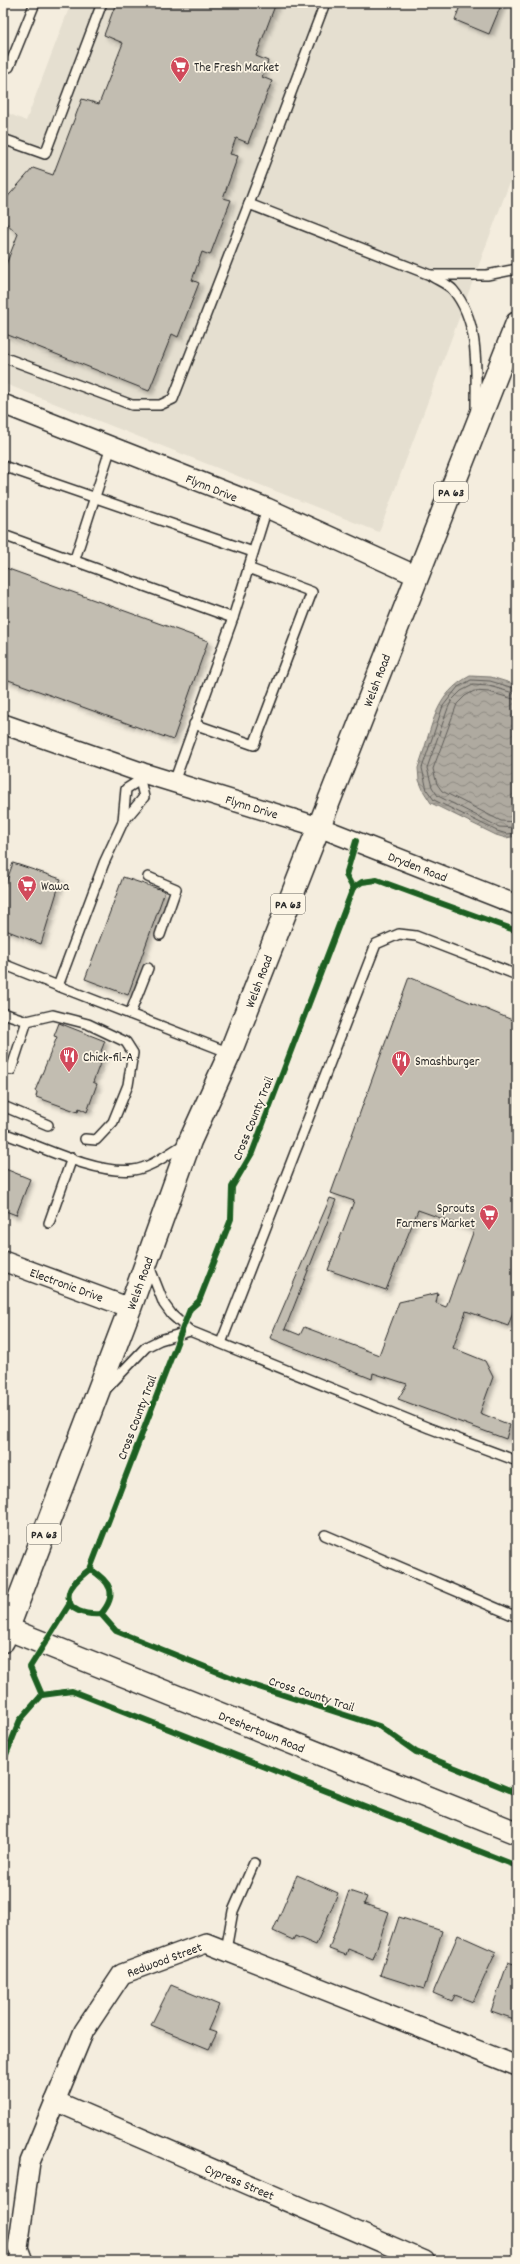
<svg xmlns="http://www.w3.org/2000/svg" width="520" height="2264" viewBox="0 0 520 2264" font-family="Dekko,sans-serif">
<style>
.built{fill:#e5dfd0}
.water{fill:url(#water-waves);stroke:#7a7771}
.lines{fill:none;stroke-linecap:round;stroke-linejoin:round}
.shore{stroke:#605e5a;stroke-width:1}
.building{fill:#c2bdb1;stroke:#2b2b2b;filter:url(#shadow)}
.service-casing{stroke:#2b2b2b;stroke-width:12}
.minor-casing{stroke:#2b2b2b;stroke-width:22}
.secondary-casing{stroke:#2b2b2b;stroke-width:25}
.primary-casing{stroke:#2b2b2b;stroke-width:25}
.service{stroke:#fcf5e5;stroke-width:9}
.minor{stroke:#fcf5e5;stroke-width:19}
.secondary{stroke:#fcf5e5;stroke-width:22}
.primary{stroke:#fcf5e5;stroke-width:22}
.cycleway-casing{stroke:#fcf5e5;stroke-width:8}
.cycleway{stroke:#1b5e20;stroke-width:6}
.labels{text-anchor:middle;stroke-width:3.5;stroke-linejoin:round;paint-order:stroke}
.shield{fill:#fcf5e5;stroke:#6a6863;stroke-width:1}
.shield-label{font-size:12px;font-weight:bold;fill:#2b2b2b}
.poi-label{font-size:13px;fill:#2b2b2b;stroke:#fcf5e5;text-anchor:start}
.street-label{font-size:13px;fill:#2b2b2b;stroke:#fcf5e5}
</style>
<defs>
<pattern id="water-waves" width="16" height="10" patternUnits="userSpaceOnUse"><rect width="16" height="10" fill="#afaaa0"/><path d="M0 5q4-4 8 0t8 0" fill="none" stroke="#8f8b83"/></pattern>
<filter id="shadow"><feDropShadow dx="3.5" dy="3.5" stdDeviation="2" flood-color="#0004"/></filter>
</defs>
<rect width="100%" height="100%" fill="#f4edde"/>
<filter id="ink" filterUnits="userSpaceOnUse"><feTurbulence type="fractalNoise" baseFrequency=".025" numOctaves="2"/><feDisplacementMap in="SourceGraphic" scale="8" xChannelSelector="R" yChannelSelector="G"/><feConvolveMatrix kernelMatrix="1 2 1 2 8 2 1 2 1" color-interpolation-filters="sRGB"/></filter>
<g filter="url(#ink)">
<!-- built -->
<path class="built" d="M71,3H517V163L379,532L3,383V111L26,121Z"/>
<!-- water -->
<path class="water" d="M470,676L491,677L517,685V836L506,838L496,835L431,803L424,792L419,780L418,768L421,759C433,724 435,694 470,676Z"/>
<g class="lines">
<!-- shore -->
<g class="shore">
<path d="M517,689L490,681L471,680L458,687L443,706L422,768L427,790L434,800L497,831L507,834L517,833"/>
<path d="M517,694L489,686L473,685L461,691L452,700L448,708L427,768L432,787L438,796L499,827L517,828"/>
<path d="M517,700L489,692L474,691L465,696L457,704L433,769L437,784L442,791L501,821L517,822"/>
</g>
</g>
<!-- building -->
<g class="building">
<path d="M116,3L121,5V3H276L256,56L268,61L262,77L272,81L248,143L236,138L230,154L238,156L223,198L231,200L210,255L202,252L192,280L199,283L178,337L172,334L149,391L3,333V272L18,234L3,220V202L33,168L53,175L82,99L99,104L123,43L104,35Z"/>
<path d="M461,3H502L489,34L455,20Z"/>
<path d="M3,567L208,641L173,740L3,678Z"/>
<path d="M13,863L61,879L41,944L3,929V891Z"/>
<path d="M123,877L165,891L128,995L85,979Z"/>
<path d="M409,977L517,1022V1301L508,1326L466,1311L453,1348L485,1361L493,1377L480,1413L510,1425L506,1439L398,1399L407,1384L373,1373L372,1379L270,1338L330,1198L336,1200L285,1329L300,1335L304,1327L379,1355L399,1302L438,1293L436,1303L446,1307L474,1230L418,1210L386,1290L328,1270L354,1201L331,1193Z"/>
<path d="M59,1023L105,1041L101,1051L104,1053L93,1082L97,1084L87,1112L79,1108L78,1112L36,1097L37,1092L35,1091L57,1037L54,1036Z"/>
<path d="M3,1168L30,1179L16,1215L3,1210Z"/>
<path d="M297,1875L338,1893L316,1945L295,1936L293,1940L273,1931Z"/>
<path d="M349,1891L367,1897L364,1904L389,1912L373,1959L348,1949L346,1955L329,1949Z"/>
<path d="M399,1917L442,1931L424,1989L380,1975Z"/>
<path d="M458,1935L496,1952L473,2002L455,1995L452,2001L433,1993Z"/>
<path d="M508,1962L517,1965V2020L491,2011Z"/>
<path d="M171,1985L219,2005L208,2030L217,2033L209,2049L151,2025Z"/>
</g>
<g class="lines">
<defs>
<g id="service">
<path d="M9,67L35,3"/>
<path d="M3,139L45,154L102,3"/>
<path d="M249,204L325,3"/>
<path d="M431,275H487L517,269"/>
<path d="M3,357L132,405H160L173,399L249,204L430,275C437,280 448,284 453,290C480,322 476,370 476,409"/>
<path d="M3,466L253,552"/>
<path d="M3,535L233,618"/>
<path d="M74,562L111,447"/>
<path d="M194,724L254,745L312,592L248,568"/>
<path d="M174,782L233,618L267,508"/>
<path d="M123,821L126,789L140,780"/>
<path d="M148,877L176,889L160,935"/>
<path d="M3,964L58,986L104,863L123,822L144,797L140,780L142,772"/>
<path d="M58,986L230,1053"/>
<path d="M3,1013L27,1021L11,1070L3,1067"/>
<path d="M130,1014L148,968"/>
<path d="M27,1021L53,1015L88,1024L126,1042L133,1053L128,1085L113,1122L96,1140L85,1139"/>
<path d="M3,1106L48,1125"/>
<path d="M3,1133C37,1145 97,1175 133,1170C151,1168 169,1153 185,1144"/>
<path d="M49,1223L72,1158"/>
<path d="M149,1266L164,1304L172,1315L190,1331L429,1428L517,1461"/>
<path d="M221,1343L376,944L399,934L416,936L517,975"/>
<path d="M107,1388L146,1347L160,1340L190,1331"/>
<path d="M325,1535L517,1617"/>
<path d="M226,1950L233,1911L254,1863"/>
</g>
<g id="minor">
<path d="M3,404L267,508L417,576"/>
<path d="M3,724L143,773L319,827L517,905"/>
<path d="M3,1261L130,1308"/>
<path d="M55,2101L425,2261"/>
<path d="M23,2261L18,2248L30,2162L84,2031L122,1974L206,1943L517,2066"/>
</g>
<path id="secondary" d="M8,1629L517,1833"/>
<path id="primary" d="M3,1641L130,1308L190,1141L230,1053L517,323"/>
</defs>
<!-- service casing -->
<use href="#service" class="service-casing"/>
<!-- minor casing -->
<use href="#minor" class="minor-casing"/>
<!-- secondary casing -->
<use href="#secondary" class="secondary-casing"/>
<!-- primary casing -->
<use href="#primary" class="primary-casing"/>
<!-- service -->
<use href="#service" class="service"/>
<!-- minor -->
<use href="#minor" class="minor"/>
<!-- secondary -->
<use href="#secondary" class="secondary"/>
<!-- primary -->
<use href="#primary" class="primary"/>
<defs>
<g id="cycleway">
<path d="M356,841L346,875L353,888L252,1153L232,1187L231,1219L199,1301L190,1309L90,1569C83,1575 71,1583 69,1593C65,1612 88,1615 101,1614L116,1631L240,1681L379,1726L416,1752L517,1793"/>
<path d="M353,888L362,882L377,880L517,931"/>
<path d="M90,1569C111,1582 118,1594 101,1614"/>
<path d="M42,1695L30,1667L70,1603"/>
<path d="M3,1762L20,1720L42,1695L72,1691L517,1866"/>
</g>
</defs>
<!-- cycleway casing -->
<use href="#cycleway" class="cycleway-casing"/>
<!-- cycleway -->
<use href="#cycleway" class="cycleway"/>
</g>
</g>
<!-- icons -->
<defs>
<symbol id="supermarket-pin" viewBox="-11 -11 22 30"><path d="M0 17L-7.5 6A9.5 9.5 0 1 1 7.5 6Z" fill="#d1495b" stroke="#fcf5e5"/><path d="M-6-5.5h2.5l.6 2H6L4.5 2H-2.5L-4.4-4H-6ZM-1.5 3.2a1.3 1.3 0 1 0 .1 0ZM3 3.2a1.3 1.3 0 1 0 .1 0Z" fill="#fff"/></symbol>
<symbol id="restaurant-pin" viewBox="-11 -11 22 30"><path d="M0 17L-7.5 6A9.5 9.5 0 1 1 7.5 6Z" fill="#d1495b" stroke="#fcf5e5"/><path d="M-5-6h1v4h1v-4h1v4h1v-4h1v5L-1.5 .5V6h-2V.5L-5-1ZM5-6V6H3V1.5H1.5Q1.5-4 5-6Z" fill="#fff"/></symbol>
</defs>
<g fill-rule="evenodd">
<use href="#supermarket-pin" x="169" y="55" width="22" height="30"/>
<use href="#supermarket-pin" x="16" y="874" width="22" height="30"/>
<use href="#restaurant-pin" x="58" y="1045" width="22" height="30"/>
<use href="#restaurant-pin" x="390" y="1049" width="22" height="30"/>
<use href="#supermarket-pin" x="478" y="1203" width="22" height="30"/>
</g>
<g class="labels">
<!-- shield labels -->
<g class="shield">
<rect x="434" y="482" width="34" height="20" rx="3"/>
<rect x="271" y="894" width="34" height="20" rx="3"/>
<rect x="27" y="1524" width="34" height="20" rx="3"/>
</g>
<g class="shield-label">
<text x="451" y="496">PA 63</text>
<text x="288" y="908">PA 63</text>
<text x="44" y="1538">PA 63</text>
</g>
<!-- poi labels -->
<g class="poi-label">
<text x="194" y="71">The Fresh Market</text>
<text x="41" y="890">Wawa</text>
<text x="83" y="1061">Chick-fil-A</text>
<text x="415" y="1065">Smashburger</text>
<text x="475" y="1212" text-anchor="end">Sprouts<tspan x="475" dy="15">Farmers Market</tspan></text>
</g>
<!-- street labels -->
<g class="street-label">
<text transform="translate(212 487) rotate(22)" y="5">Flynn Drive</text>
<text transform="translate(376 680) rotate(-69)" y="5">Welsh Road</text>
<text transform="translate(252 806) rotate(17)" y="5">Flynn Drive</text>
<text transform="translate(418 866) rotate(21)" y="5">Dryden Road</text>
<text transform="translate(258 981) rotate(-69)" y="5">Welsh Road</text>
<text transform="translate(252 1118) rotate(-68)" y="5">Cross County Trail</text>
<text transform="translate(139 1283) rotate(-70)" y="5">Welsh Road</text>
<text transform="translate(67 1284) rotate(20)" y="5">Electronic Drive</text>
<text transform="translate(136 1417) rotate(-69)" y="5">Cross County Trail</text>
<text transform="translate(312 1693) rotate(18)" y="5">Cross County Trail</text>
<text transform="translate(262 1731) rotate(22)" y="5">Dreshertown Road</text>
<text transform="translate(164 1959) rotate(-20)" y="5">Redwood Street</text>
<text transform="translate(240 2181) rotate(23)" y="5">Cypress Street</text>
</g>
</g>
<!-- margin -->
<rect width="520" height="2264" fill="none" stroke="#fcf5e5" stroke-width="16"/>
<rect x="8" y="8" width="504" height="2248" fill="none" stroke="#2b2b2b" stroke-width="1.5" filter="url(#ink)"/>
</svg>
